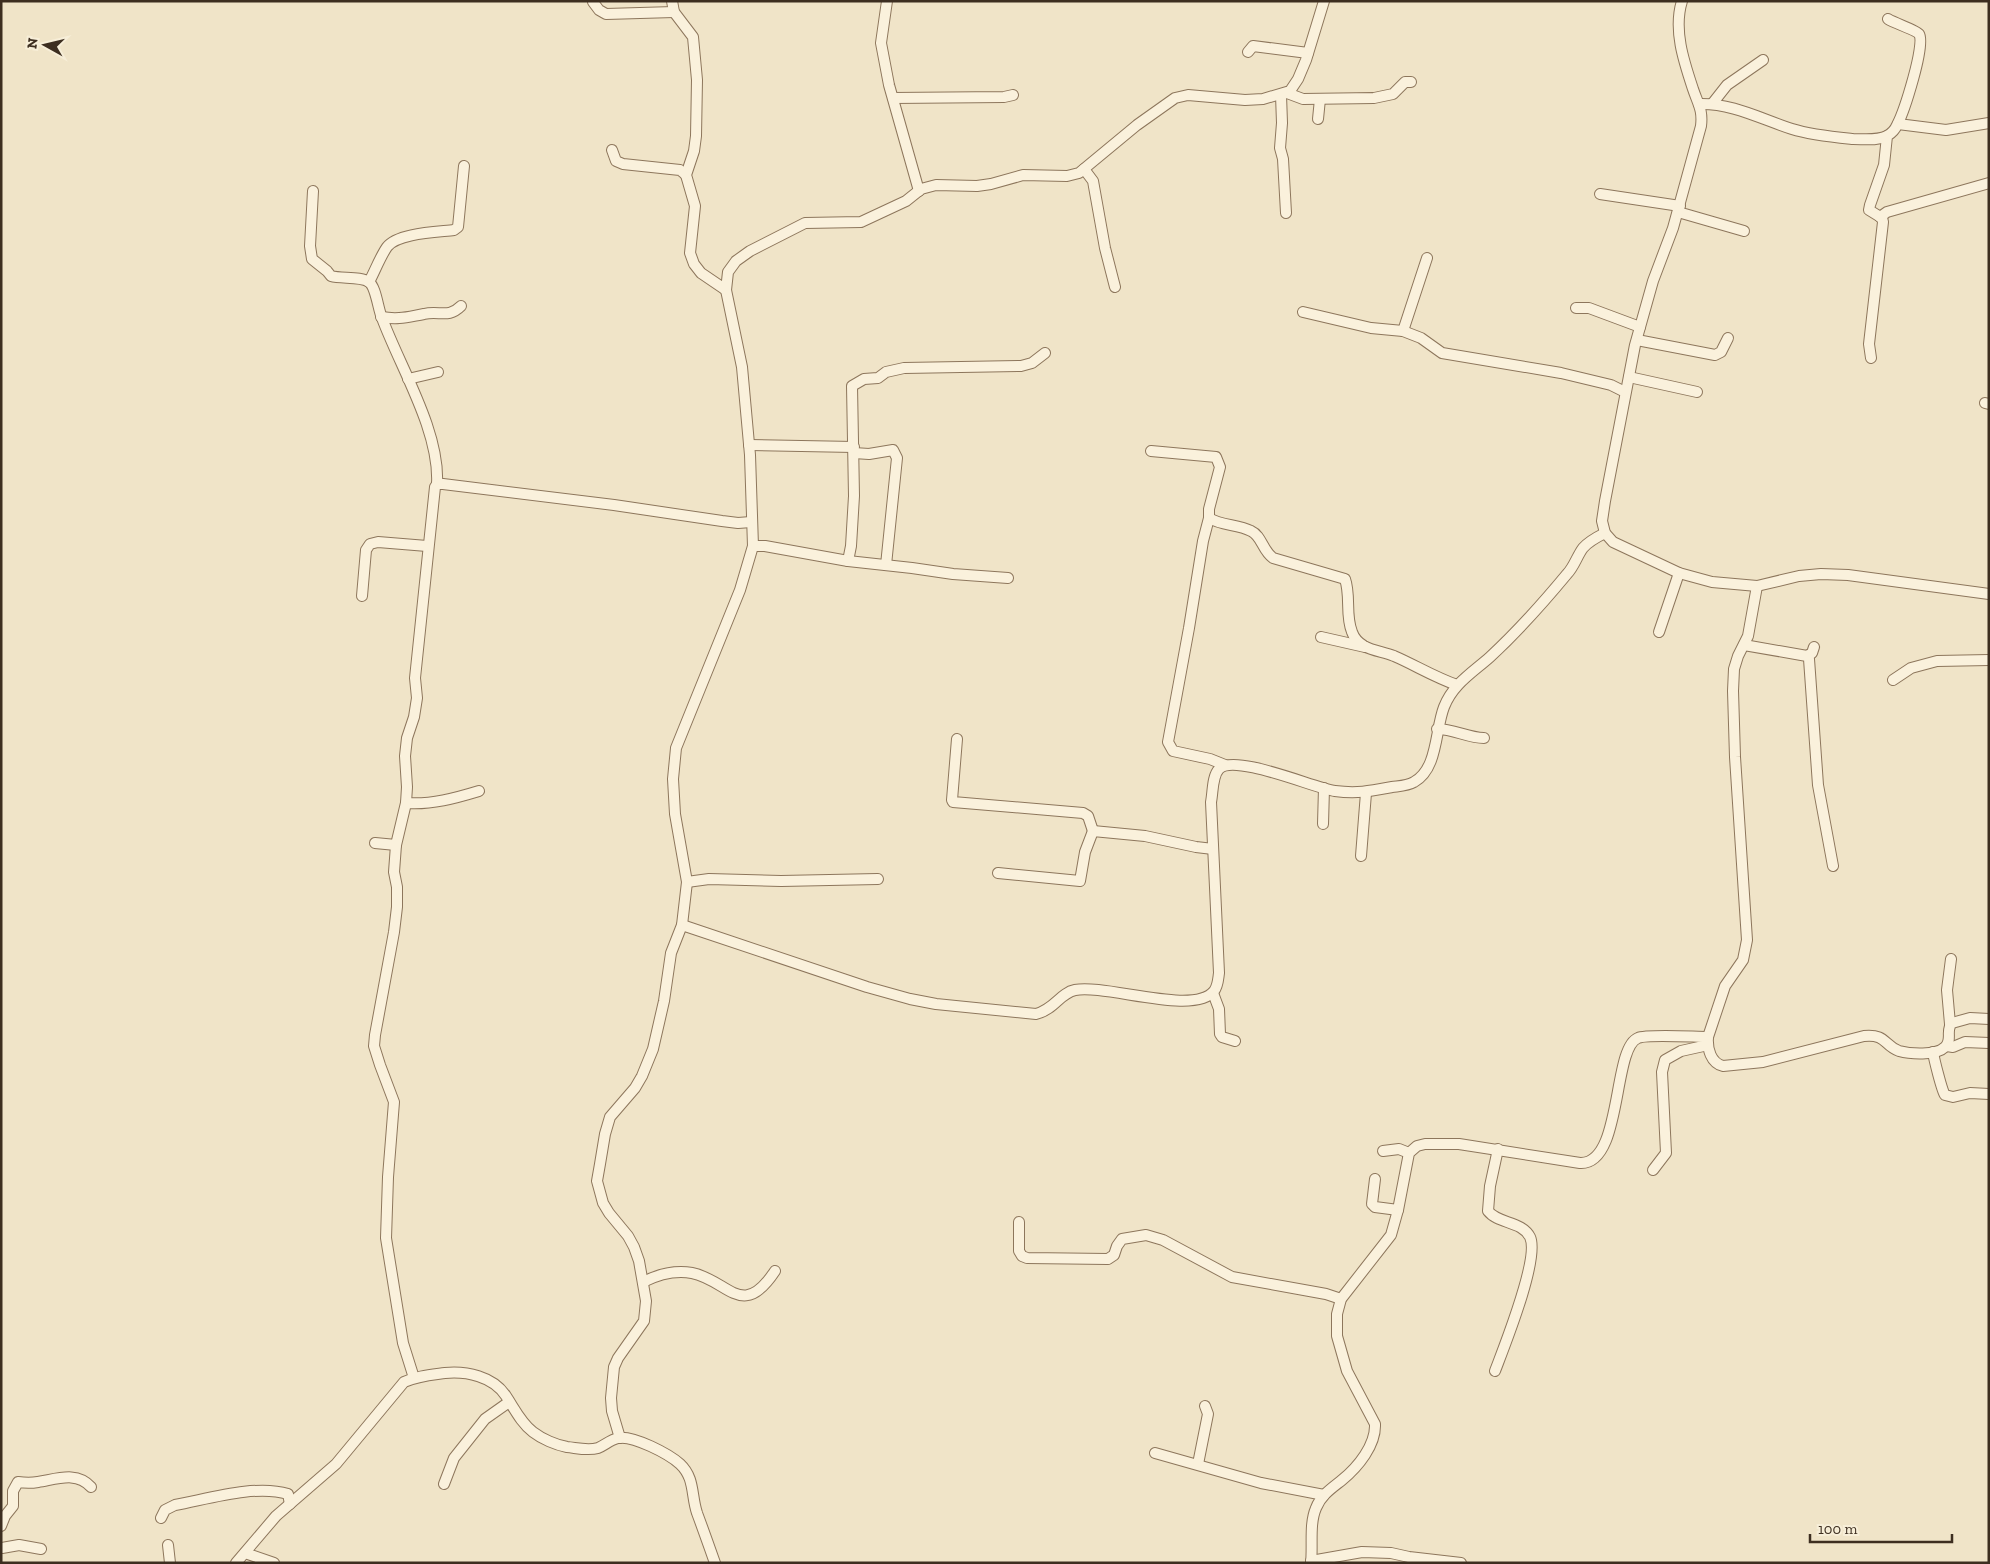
<svg xmlns="http://www.w3.org/2000/svg" width="1990" height="1564" viewBox="0 0 1990 1564" font-family="'Zilla Slab',serif">
<style>
.lines{fill:none;stroke-linecap:round;stroke-linejoin:round}
.street-casing{stroke:#8d765c;stroke-width:12}
.street{stroke:#faf1dc;stroke-width:10}
</style>
<rect width="100%" height="100%" fill="#f0e4c8"/>
<g class="lines">
<defs>
<g id="street">
<path d="M672,1L674,12L693,37L697,80L696,136L694,151L686,175L695,206L690,253L694,264L701,273L726,290"/>
<path d="M887,1L881,43L889,85L919,191"/>
<path d="M1682,1C1673,30 1684,62 1693,89C1698,104 1703,110 1701,126L1673,228L1653,281L1635,345L1605,501L1602,521L1605,533L1613,542L1679,573L1712,582L1757,586L1799,576L1821,574L1848,575L1989,594"/>
<path d="M593,2L599,10L606,14L674,12"/>
<path d="M1248,52L1253,46L1308,53"/>
<path d="M1287,93L1303,99L1374,98L1393,94L1405,82H1411"/>
<path d="M1281,95L1282,123L1280,148L1283,159L1286,213"/>
<path d="M893,98L1004,97L1013,95"/>
<path d="M1699,104C1732,103 1761,119 1792,129C1811,135 1833,137 1853,139C1865,139 1876,141 1887,136"/>
<path d="M1712,104L1727,85L1763,60"/>
<path d="M1318,119L1320,99"/>
<path d="M1898,124L1946,130L1989,123"/>
<path d="M612,150L616,161L623,164L680,170L686,175"/>
<path d="M1084,169L1093,181L1105,248L1115,287"/>
<path d="M313,191L310,246L312,259L327,271L331,276C341,279 361,276 369,282C376,287 378,309 382,318C400,367 440,431 437,484"/>
<path d="M1600,194L1680,206"/>
<path d="M1678,212L1744,231"/>
<path d="M1880,217L1887,212L1989,183"/>
<path d="M369,282C375,271 380,257 387,247C397,233 438,232 454,230L458,227L464,166"/>
<path d="M1576,308H1589L1640,327"/>
<path d="M1303,312L1371,328L1403,331L1421,338L1442,353L1561,373L1611,385L1625,392"/>
<path d="M381,317C399,320 407,317 424,314C439,310 448,319 461,306"/>
<path d="M1403,331L1427,258"/>
<path d="M1637,340L1715,355L1721,352L1728,338"/>
<path d="M1871,358L1869,344L1883,222L1882,218L1869,210L1870,205L1884,165L1887,136C1892,133 1895,130 1897,125C1904,112 1926,44 1919,34C1916,30 1894,23 1888,19"/>
<path d="M1629,377L1697,392"/>
<path d="M408,379L438,372"/>
<path d="M1985,403L1989,404"/>
<path d="M749,445L854,447"/>
<path d="M1151,451L1216,457L1220,467L1209,509V518C1222,526 1238,524 1251,531C1262,536 1262,550 1273,558L1345,579C1351,596 1345,615 1352,632C1354,638 1359,643 1364,646C1373,651 1384,652 1394,656C1415,665 1434,677 1457,685"/>
<path d="M854,453L869,454L893,450L897,458L886,565"/>
<path d="M1209,518L1203,541L1189,628L1168,742L1173,751L1210,759L1225,765"/>
<path d="M753,546H765L848,561L912,568L953,574L1008,578"/>
<path d="M848,561L851,546L854,496L852,386L864,379L878,378L886,372L904,368L1021,366L1032,363L1045,353"/>
<path d="M1757,586L1748,636L1738,656L1734,669L1733,691L1735,757L1747,940L1743,960L1725,986L1708,1037C1707,1049 1711,1063 1723,1066L1763,1062L1864,1036C1887,1034 1883,1045 1899,1051C1910,1054 1936,1056 1945,1047C1953,1040 1945,1030 1952,1023L1970,1018L1989,1019"/>
<path d="M362,596L366,550L370,544L378,542L427,546"/>
<path d="M1659,632L1679,573"/>
<path d="M1321,637L1365,647"/>
<path d="M1744,645L1807,656L1809,659L1818,785L1833,866"/>
<path d="M1807,656L1812,653L1814,647"/>
<path d="M1893,680L1911,668L1937,661L1989,660"/>
<path d="M1437,729C1454,729 1468,738 1484,738"/>
<path d="M957,739L952,800L953,802L1083,813L1088,816L1093,831"/>
<path d="M406,803C431,805 456,798 479,791"/>
<path d="M1323,824L1324,788"/>
<path d="M375,843L396,845"/>
<path d="M1361,856L1366,793"/>
<path d="M998,873L1080,881L1085,852L1093,831L1145,836L1196,847L1213,849"/>
<path d="M687,882L709,879L781,881L878,879"/>
<path d="M682,925L867,987L910,999L936,1004L1036,1014C1055,1009 1060,993 1075,990C1106,984 1194,1016 1214,991C1218,986 1218,980 1219,973L1211,802C1213,793 1212,776 1219,769C1234,753 1314,788 1335,791C1357,794 1371,791 1392,787C1399,786 1407,786 1414,782C1438,769 1435,730 1444,707C1453,684 1472,673 1490,657C1517,632 1543,603 1567,574C1574,567 1577,556 1583,548C1588,542 1597,537 1605,533"/>
<path d="M1213,993L1219,1009L1220,1034L1222,1037L1235,1041"/>
<path d="M1950,1024L1947,990L1951,959"/>
<path d="M1947,1046L1953,1047L1965,1042L1989,1043"/>
<path d="M1933,1052C1934,1059 1942,1091 1945,1095L1953,1097L1970,1093L1989,1094"/>
<path d="M1383,1151L1399,1149L1409,1153"/>
<path d="M1653,1170L1666,1153L1662,1072L1665,1060L1681,1051L1708,1045"/>
<path d="M1375,1179L1372,1204L1375,1207L1398,1210"/>
<path d="M1019,1222V1251L1022,1256L1027,1258L1108,1259L1114,1255L1117,1246L1122,1239L1146,1235L1163,1240L1232,1277L1326,1294L1341,1299"/>
<path d="M643,1282C659,1274 675,1270 692,1273C728,1280 742,1321 775,1271"/>
<path d="M1495,1371C1504,1347 1540,1258 1530,1237C1522,1221 1498,1224 1488,1211L1490,1186L1498,1149"/>
<path d="M414,1378L403,1343L386,1238L388,1177L394,1102L380,1065L374,1046L375,1035L394,932L397,907V887L394,872L396,845L406,803L407,787L405,756L407,738L414,717L417,698L415,678L435,487L437,484H443L614,505L722,521L738,523L751,522"/>
<path d="M620,1438L612,1411L611,1398L614,1367L618,1358L644,1321L646,1301L639,1261L634,1247L628,1236L609,1213L603,1203L597,1181L600,1164L605,1134L610,1117L635,1088L642,1076L653,1049L664,1001L671,953L682,925L687,882L675,814L673,779L676,748L740,590L753,546L750,455L742,367L726,290L728,272L736,261L750,251L805,223L861,222L906,201L921,189L936,185L977,186L991,184L1023,175L1067,176L1079,173L1137,125L1175,98L1188,95L1245,100L1263,99L1290,91L1298,79L1306,60L1324,1"/>
<path d="M1155,1453L1261,1483L1324,1495"/>
<path d="M1198,1464L1208,1414L1205,1406"/>
<path d="M444,1484L454,1458L485,1419L509,1402"/>
<path d="M161,1518L165,1510L175,1505C208,1499 256,1484 288,1494L290,1504"/>
<path d="M1,1526L5,1516L13,1506V1491L18,1482C25,1483 32,1483 38,1482C57,1479 77,1471 91,1487"/>
<path d="M168,1545L170,1563"/>
<path d="M2,1548L19,1545L41,1549"/>
<path d="M245,1553L274,1563"/>
<path d="M1311,1561L1362,1552L1391,1553L1409,1557L1461,1563"/>
<path d="M236,1563L276,1516L336,1464L404,1382C417,1376 430,1375 445,1373C466,1371 493,1376 506,1396C514,1408 521,1423 533,1432C542,1439 556,1445 567,1447C577,1448 588,1451 598,1448C605,1445 610,1440 618,1438C633,1435 669,1454 680,1464C695,1478 691,1495 697,1513C703,1529 709,1546 715,1563"/>
<path d="M1311,1563C1313,1546 1309,1524 1316,1508C1321,1495 1332,1488 1342,1480C1358,1467 1376,1445 1375,1424L1347,1371L1337,1336V1314L1341,1299L1391,1235L1398,1210L1409,1153L1417,1146L1425,1144H1459L1580,1163C1623,1165 1612,1048 1638,1038C1647,1034 1694,1037 1708,1037"/>
</g>
</defs>
<!-- street casing -->
<use href="#street" class="street-casing"/>
<!-- street -->
<use href="#street" class="street"/>
</g>
<!-- border -->
<rect width="1990" height="1564" fill="none" stroke="#3d2e20" stroke-width="5"/>
<!-- north arrow -->
<g transform="translate(45 45) rotate(278)" stroke="#f7eed8" stroke-width="4" paint-order="stroke">
<path d="M0-4L9 19L0 12L-9 19Z" fill="#3d2e20"/>
<text y="-8" font-size="14" font-weight="bold" text-anchor="middle" fill="#3d2e20">N</text>
</g>
<!-- scale -->
<path d="M1810 1534v8h142v-8" fill="none" stroke="#3d2e20" stroke-width="2.5"/>
<text x="1818" y="1534" font-size="15" fill="#3d2e20" stroke="#f7eed8" stroke-width="4" paint-order="stroke">100 m</text>
</svg>
